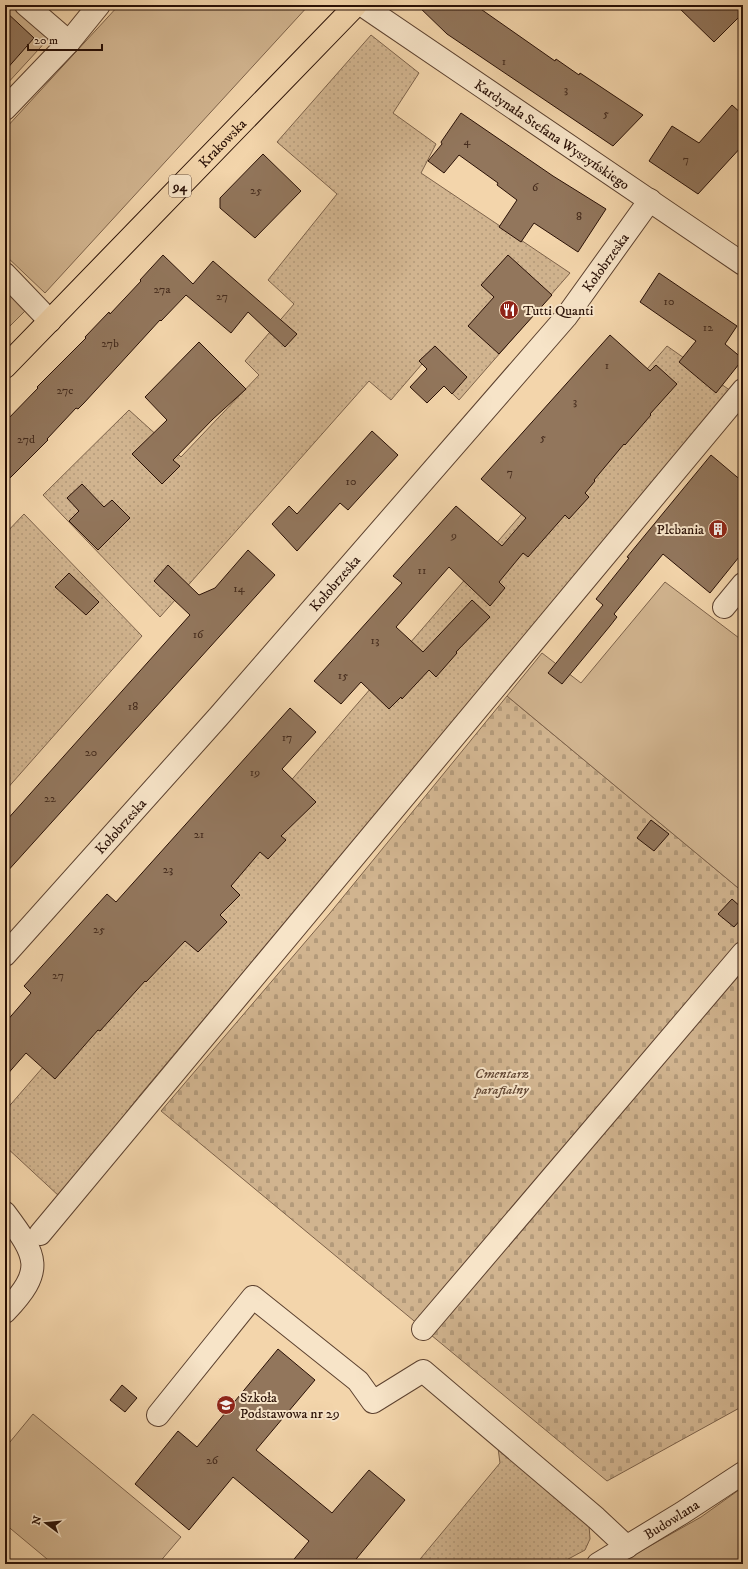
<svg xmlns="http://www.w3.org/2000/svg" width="748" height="1569" viewBox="0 0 748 1569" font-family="'IM FELL DW Pica',serif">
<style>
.grass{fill:url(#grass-dots);stroke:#7d624a}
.cemetery{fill:url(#cemetery-stones);stroke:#7d624a}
.green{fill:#d1b48f;stroke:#7d624a}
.building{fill:#92765c;stroke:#291006}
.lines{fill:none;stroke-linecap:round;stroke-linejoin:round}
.minor-casing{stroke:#5c412f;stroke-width:24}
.major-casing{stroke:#291006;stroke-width:24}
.minor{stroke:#f7e4c8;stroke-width:22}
.major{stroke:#f3d5ab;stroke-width:22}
.labels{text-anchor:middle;stroke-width:4;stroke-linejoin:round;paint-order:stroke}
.number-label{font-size:12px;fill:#432a1c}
.shield{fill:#f7e4c8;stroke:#675040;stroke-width:1}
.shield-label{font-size:13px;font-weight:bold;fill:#291006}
.street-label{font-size:14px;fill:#291006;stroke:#f7e4c8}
.poi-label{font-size:14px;fill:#291006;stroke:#f7e4c8;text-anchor:start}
.park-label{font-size:14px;font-style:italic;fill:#644936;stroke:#f7e4c8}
</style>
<defs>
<pattern id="grass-dots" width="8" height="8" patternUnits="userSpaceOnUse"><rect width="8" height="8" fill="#d1b48f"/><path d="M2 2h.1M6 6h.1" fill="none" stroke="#b39a7a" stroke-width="1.8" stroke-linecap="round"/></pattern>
<pattern id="cemetery-stones" width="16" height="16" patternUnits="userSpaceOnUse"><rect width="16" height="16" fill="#d1b48f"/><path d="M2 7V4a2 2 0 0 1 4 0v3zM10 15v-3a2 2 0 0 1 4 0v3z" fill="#b39a7a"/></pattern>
</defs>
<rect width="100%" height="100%" fill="#f3d5ab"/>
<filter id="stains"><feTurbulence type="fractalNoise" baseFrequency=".005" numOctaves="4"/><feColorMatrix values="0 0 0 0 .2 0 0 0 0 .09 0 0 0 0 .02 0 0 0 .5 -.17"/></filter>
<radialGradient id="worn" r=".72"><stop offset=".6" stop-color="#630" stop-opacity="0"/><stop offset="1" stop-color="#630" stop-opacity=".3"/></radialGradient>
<!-- grass -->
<g class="grass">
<path d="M371,35L419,73L393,113L436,144L421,173L570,273L459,400L422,364L391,400L369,381L160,617L43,495L129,410L181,457L259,375L245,361L294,304L268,280L337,194L277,142Z"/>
<path d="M667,346L731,391L140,1095L60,1197L5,1146V1111Z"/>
<path d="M24,514L142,636L5,791V534Z"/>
<path d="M498,1448L589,1525L590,1539L585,1550L559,1564H416L500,1463Z"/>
</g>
<!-- cemetery -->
<path class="cemetery" d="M507,696L743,892V1406L607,1481L161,1111L330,913Z"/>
<!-- green -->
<g class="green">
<path d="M5,5H14L50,37L5,86Z"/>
<path d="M119,5H309L45,293L5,255V129Z"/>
<path d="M7,289L26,310L5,331V291Z"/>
<path d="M665,582L743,641V892L507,696L542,653L581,683Z"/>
<path d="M33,1414L181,1537L158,1564H53L5,1524V1448Z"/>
<path d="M743,1487V1564H618L701,1517Z"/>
</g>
<!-- building -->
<g class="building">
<path d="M417,5H475L555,61L556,59L579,75L580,73L643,115L613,146L447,34Z"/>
<path d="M676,5H743V13L714,42Z"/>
<path d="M5,11L34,38L5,71Z"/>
<path d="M732,105L743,115V145L698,194L649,161L672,126L699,143Z"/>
<path d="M461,113L553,176L606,209L578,252L534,223L521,242L499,227L517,200L497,185L498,183L459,155L444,173L428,161L442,144L441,142Z"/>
<path d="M263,154L301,191L255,238L220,208V198Z"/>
<path d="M163,255L193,284L213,261L297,334L285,347L248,312L231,333L186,295L161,321L160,320L84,403L78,409L76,408L47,439L48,440L5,483V422L38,388L37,387L86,338L85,337L109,312L110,314L141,281L140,280Z"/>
<path d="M508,255L552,295L499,354L468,326L494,297L481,285Z"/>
<path d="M659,273L737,326L725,344L743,359L716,393L679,362L696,341L640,302Z"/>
<path d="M610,335L650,371L656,365L677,384L650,414L651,415L625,445L624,444L594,480L595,481L585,493L589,497L569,519L565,515L528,557L523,553L499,582L505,588L490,606L449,567L396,627L423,652L472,600L490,617L456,652L457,653L436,677L429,670L402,699L401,697L389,709L361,682L341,704L314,681L402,583L393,576L456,506L502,546L526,518L481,479Z"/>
<path d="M199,342L246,389L213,419L173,460L180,466L162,484L132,454L167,420L145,397Z"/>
<path d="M435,346L467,377L452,394L444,386L427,403L410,387L427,369L419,361Z"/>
<path d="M372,431L398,455L348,510L340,503L297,551L272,524L289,506L297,514Z"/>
<path d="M711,455L743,482V552L710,593L663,554L614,614L617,617L610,626L562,684L548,673L603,605L596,599L629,558L627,557Z"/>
<path d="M82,484L104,507L112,500L130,518L98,550L69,521L79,511L67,498Z"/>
<path d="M248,550L275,575L5,874V822L190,615L154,581L168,565L199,595L215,588Z"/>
<path d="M69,573L99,602L86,615L55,587Z"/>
<path d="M290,708L316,732L282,769L316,802L281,836L286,840L268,859L260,852L231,886L240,895L220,915L227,922L198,952L185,941L146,982L145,981L100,1031L98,1030L55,1079L26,1053L5,1077V1023L31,993L24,986L107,894L116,902Z"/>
<path d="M651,820L669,834L654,851L637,838Z"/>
<path d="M732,899L743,909V917L734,927L718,914Z"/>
<path d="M278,1349L315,1380L256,1450L332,1513L369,1470L405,1500L352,1564H290L309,1541L233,1477L189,1530L135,1484L178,1431L197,1447Z"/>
<path d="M122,1385L137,1398L125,1412L110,1400Z"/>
</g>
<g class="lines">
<defs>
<g id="minor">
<path d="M26,5L69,42"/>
<path id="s1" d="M362,5L743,264"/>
<path d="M5,109L69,42L99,5"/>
<path d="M5,274L50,321"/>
<path d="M724,607L743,584"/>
<path id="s2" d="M5,955L219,716L566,317L650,200"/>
<path d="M5,1213C38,1257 45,1270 5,1312"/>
<path d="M40,1234L743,390"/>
<path d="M423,1329L743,953"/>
<path d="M158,1415L253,1297L358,1381L373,1402L423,1371L596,1518L627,1547"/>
<path id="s3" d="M598,1564L682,1513L743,1473"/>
</g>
<g id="major">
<path id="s4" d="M5,367L356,5"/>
</g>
</defs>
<!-- minor casing -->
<use href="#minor" class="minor-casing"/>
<!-- major casing -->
<use href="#major" class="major-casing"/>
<!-- minor -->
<use href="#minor" class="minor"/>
<!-- major -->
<use href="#major" class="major"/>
</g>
<!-- icons -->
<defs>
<symbol id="restaurant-disc" viewBox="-11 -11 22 22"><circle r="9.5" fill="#8f2418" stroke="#f7e4c8"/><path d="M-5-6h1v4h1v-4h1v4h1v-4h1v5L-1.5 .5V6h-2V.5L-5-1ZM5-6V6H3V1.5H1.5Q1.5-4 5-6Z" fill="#fff"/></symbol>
<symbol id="building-disc" viewBox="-11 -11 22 22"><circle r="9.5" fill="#8f2418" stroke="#f7e4c8"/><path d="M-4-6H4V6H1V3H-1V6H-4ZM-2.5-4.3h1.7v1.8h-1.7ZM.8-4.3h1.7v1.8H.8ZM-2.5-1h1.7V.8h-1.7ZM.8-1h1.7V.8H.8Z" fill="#fff"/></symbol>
<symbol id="school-disc" viewBox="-11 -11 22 22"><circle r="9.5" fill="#8f2418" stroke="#f7e4c8"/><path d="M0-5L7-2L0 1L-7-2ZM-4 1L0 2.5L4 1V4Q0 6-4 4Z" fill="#fff"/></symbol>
</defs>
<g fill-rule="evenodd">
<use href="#restaurant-disc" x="498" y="299" width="22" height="22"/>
<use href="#building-disc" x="707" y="518" width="22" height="22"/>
<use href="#school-disc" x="215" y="1394" width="22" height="22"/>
</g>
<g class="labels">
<!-- number labels -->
<g class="number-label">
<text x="504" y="65">1</text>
<text x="566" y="93">3</text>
<text x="606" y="117">5</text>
<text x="467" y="145">4</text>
<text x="686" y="163">7</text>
<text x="535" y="191">6</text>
<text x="256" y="194">25</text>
<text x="579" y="220">8</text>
<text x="162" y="293">27a</text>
<text x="222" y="300">27</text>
<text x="669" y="305">10</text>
<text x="708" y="331">12</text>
<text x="110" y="347">27b</text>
<text x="607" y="369">1</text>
<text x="65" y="394">27c</text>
<text x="575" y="405">3</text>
<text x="543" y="441">5</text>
<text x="26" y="443">27d</text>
<text x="510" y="476">7</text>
<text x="351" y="485">10</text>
<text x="454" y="539">9</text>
<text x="422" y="574">11</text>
<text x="239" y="592">14</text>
<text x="198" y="638">16</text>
<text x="375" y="644">13</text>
<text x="343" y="679">15</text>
<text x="133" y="710">18</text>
<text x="287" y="741">17</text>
<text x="91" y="756">20</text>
<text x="255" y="776">19</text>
<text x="50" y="802">22</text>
<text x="199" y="838">21</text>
<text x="168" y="873">23</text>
<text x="99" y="933">25</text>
<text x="58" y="979">27</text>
<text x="212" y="1464">26</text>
</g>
<!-- shield labels -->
<rect class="shield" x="169" y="175" width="22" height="22" rx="3"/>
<g class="shield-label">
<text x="180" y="191">94</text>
</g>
<!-- street labels -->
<g class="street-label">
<text dy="5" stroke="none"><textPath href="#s1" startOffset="230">Kardynała Stefana Wyszyńskiego</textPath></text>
<text dy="5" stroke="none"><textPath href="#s4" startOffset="312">Krakowska</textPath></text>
<text dy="5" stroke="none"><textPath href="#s2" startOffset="917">Kołobrzeska</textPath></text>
<text dy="5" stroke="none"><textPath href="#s2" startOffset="497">Kołobrzeska</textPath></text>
<text dy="5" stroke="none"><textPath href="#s2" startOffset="173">Kołobrzeska</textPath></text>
<text dy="5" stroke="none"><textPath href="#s3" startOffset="86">Budowlana</textPath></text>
</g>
<!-- poi labels -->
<g class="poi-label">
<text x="523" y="315">Tutti Quanti</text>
<text x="704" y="534" text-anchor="end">Plebania</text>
<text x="240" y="1402">Szkoła<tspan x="240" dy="16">Podstawowa nr 29</tspan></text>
</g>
<!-- park labels -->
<g class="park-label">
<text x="502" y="1078">Cmentarz<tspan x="502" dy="16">parafialny</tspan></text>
</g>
</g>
<!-- margin -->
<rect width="748" height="1569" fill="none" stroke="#f3d5ab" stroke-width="20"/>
<rect x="6" y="6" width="736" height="1557" fill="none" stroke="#291006" stroke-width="2"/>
<rect x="10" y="10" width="728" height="1549" fill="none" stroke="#291006"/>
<!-- north arrow -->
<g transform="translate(46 1523) rotate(286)" stroke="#f7e4c8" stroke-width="3" paint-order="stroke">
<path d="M0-3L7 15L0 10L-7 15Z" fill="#291006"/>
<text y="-6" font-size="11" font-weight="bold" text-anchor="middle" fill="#291006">N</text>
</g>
<!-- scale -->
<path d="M28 44v6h74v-6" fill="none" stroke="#291006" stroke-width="2"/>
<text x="34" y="44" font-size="12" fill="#291006" stroke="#f7e4c8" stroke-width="3" paint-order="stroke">20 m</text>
<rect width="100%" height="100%" filter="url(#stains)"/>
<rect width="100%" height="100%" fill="url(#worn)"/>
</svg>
